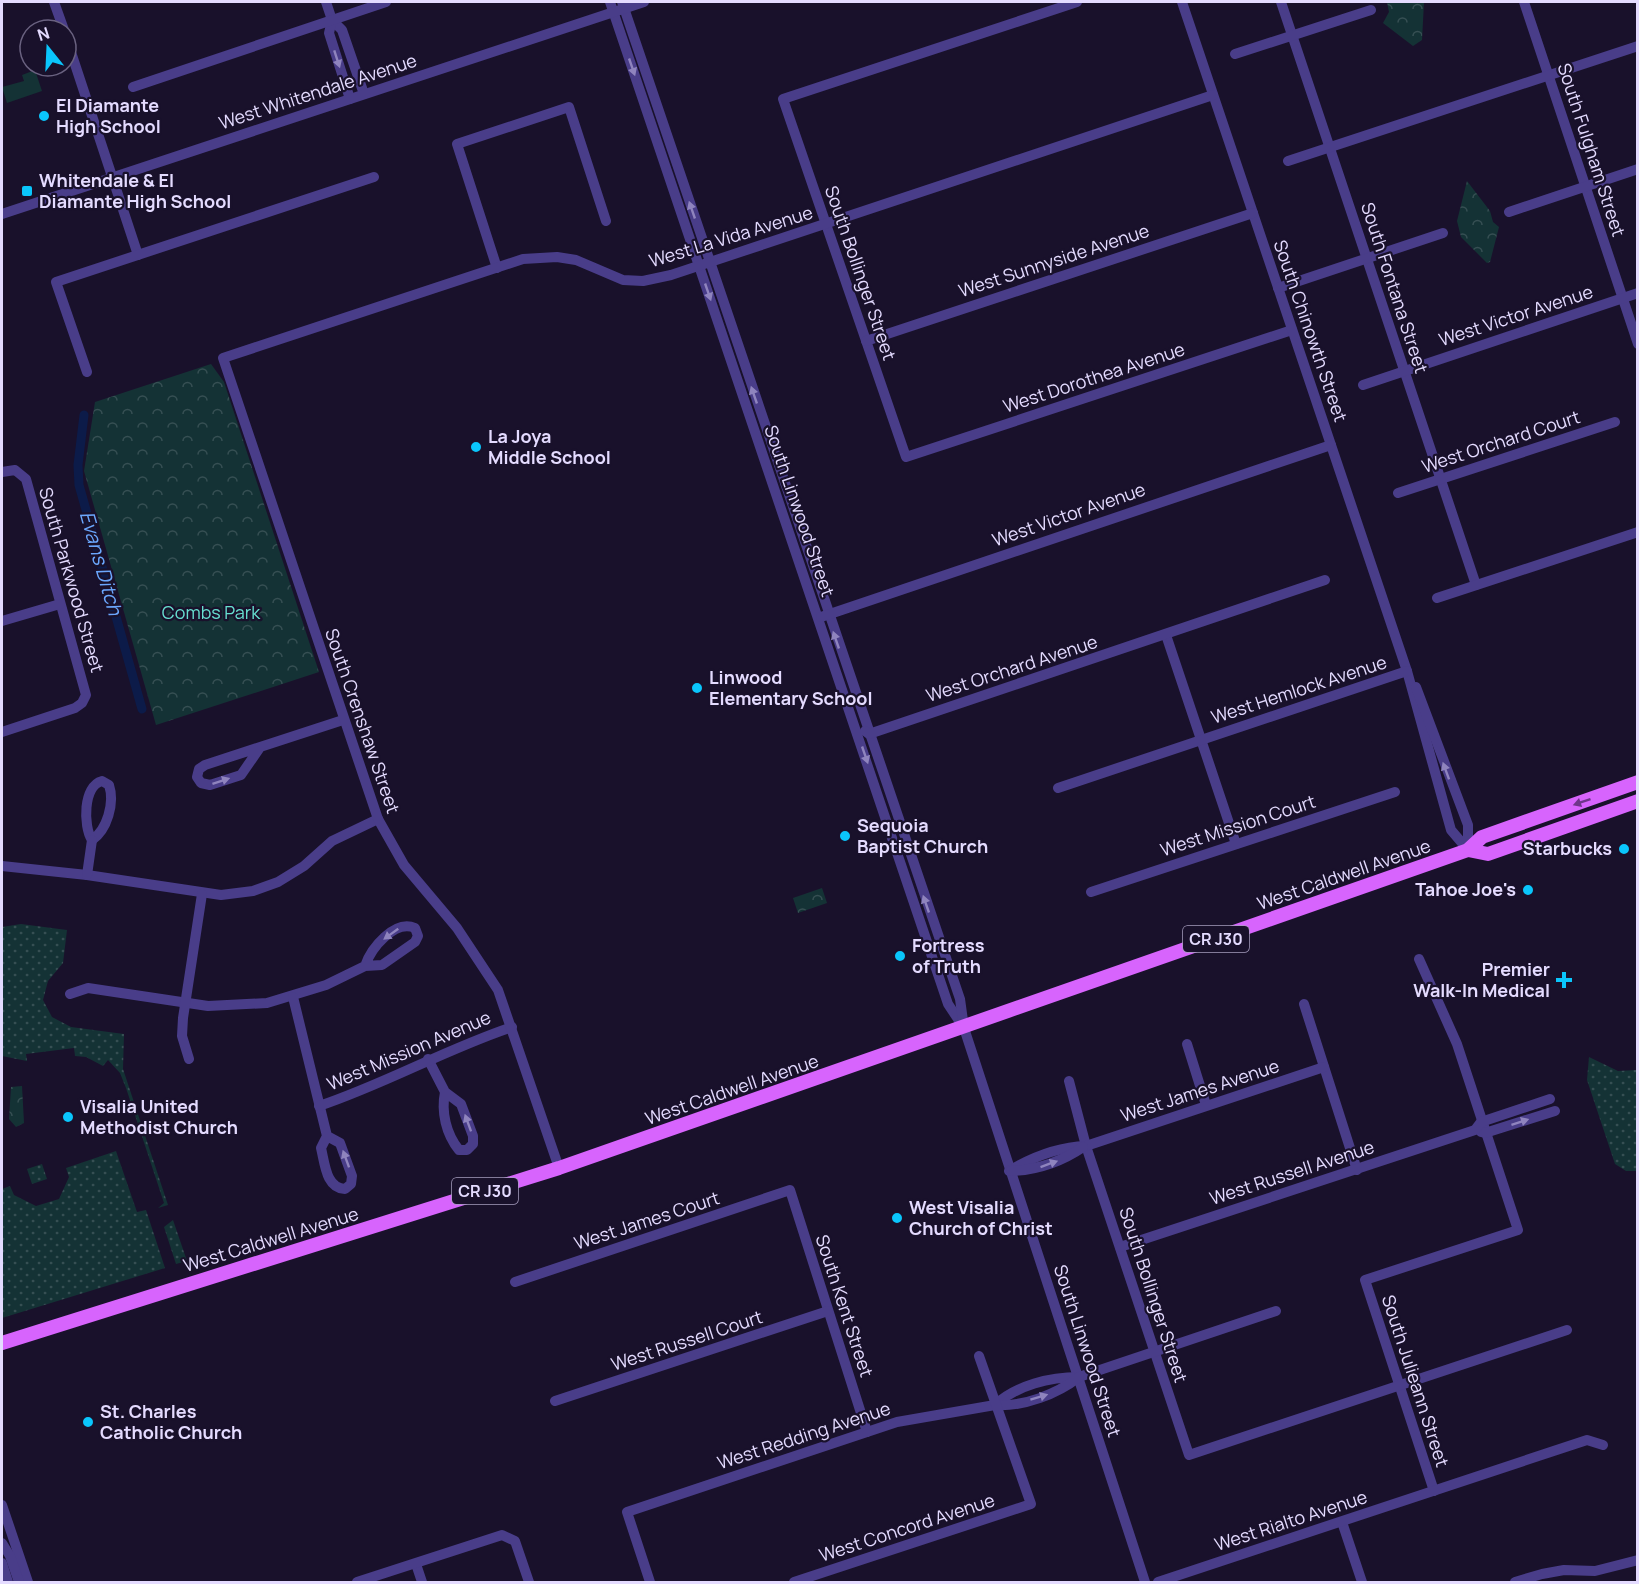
<svg xmlns="http://www.w3.org/2000/svg" width="1639" height="1584" viewBox="0 0 1639 1584" font-family="Manrope,sans-serif">
<style>
.grass{fill:url(#grass-dots)}
.park{fill:url(#park-crowns)}
.garden{fill:#143235}
.lines{fill:none;stroke-linecap:round;stroke-linejoin:round}
.canal{stroke:#0c1b49;stroke-width:9}
.minor{stroke:#493d89;stroke-width:10}
.major{stroke:#d764fd;stroke-width:14}
.oneway{fill:#8f84be}
.oneway2{fill:#6e368a}
.poi-dot{fill:#0ac6fc;stroke:#19112b;stroke-width:2}
.labels{text-anchor:middle;stroke-width:4.5;stroke-linejoin:round;paint-order:stroke}
.shield{fill:#19112b;stroke:#a79ebf;stroke-width:1.5}
.shield-label{font-size:16px;font-weight:bold;fill:#e4dbff}
.street-label{font-size:18px;fill:#e4dbff;stroke:#19112b}
.poi-label{font-size:18px;font-weight:bold;fill:#e4dbff;stroke:#19112b;text-anchor:start}
.park-label{font-size:18px;fill:#67dfd0;stroke:#19112b}
.water-label{font-size:20px;font-style:italic;fill:#6ba7fd;stroke:#19112b}
</style>
<defs>
<pattern id="grass-dots" width="8" height="8" patternUnits="userSpaceOnUse" patternTransform="scale(1.5)"><rect width="8" height="8" fill="#143235"/><path d="M2 2h.1M6 6h.1" fill="none" stroke="#364f53" stroke-width="1.8" stroke-linecap="round"/></pattern>
<pattern id="park-crowns" width="20" height="18" patternUnits="userSpaceOnUse" patternTransform="scale(1.5)"><rect width="20" height="18" fill="#143235"/><path d="M2 6a3 3 0 1 1 6 0M12 15a3 3 0 1 1 6 0" fill="none" stroke="#364f53"/></pattern>
</defs>
<rect width="100%" height="100%" fill="#19112b"/>
<!-- grass -->
<g class="grass">
<path d="M21,924L67,930L63,963L48,981L43,1000L52,1017L71,1027L124,1034L123,1069L168,1205L158,1208L164,1203L126,1088L120,1073L108,1060L103,1066L86,1057L75,1056L74,1048L26,1054L27,1061L2,1056V927Z"/>
<path d="M1589,1057L1618,1071L1637,1070V1171H1626L1615,1164L1587,1080Z"/>
<path d="M116,1151L137,1212L146,1210L165,1268L2,1318V1189L10,1186L14,1195L36,1206L59,1199L69,1177L66,1168Z"/>
<path d="M42,1164L47,1179L32,1184L27,1169Z"/>
<path d="M173,1220L187,1261L176,1264L164,1227Z"/>
</g>
<!-- park -->
<g class="park">
<path d="M1387,2H1424L1422,40L1413,46L1383,23L1389,12Z"/>
<path d="M1467,181L1490,211L1493,222L1499,227L1490,262L1487,263L1461,237L1457,221Z"/>
<path d="M211,364L224,382L319,672L156,725L84,471L95,402Z"/>
<path d="M822,888L827,903L798,913L793,898Z"/>
<path d="M22,1086L24,1123L16,1127L9,1119L11,1087Z"/>
</g>
<!-- garden -->
<path class="garden" d="M35,70L42,91L7,103L2,87L24,81L22,75Z"/>
<g class="lines">
<!-- canal -->
<path class="canal" d="M84,415L78,465L79,485L142,709"/>
<!-- minor -->
<g class="minor">
<path d="M54,2L64,30"/>
<path d="M326,2L332,20L342,30L364,94"/>
<path d="M610,2L948,1004L962,1025"/>
<path d="M622,2L960,999L964,1028L1145,1582"/>
<path d="M1077,2L783,99L906,457L1292,330"/>
<path d="M1182,2L1407,671L1451,830L1468,850"/>
<path d="M1281,2L1476,585"/>
<path d="M1524,2L1638,344"/>
<path d="M332,20L329,33L350,99"/>
<path d="M66,37L138,255"/>
<path d="M1235,54L1371,10"/>
<path d="M133,87L386,2"/>
<path d="M1288,161L1638,46"/>
<path d="M1509,212L1638,169"/>
<path d="M2,214L644,2"/>
<path d="M497,268L457,144L569,107L606,221"/>
<path d="M1278,288L1443,233"/>
<path d="M866,341L1253,213"/>
<path d="M87,372L56,282L374,177"/>
<path d="M1363,385L1638,293"/>
<path d="M2,472L15,470L26,479L86,695L82,703L75,708L2,732"/>
<path d="M1398,493L1615,422"/>
<path d="M1437,598L1638,532"/>
<path d="M821,617L1331,445"/>
<path d="M2,621L60,604"/>
<path d="M1166,635L1236,844"/>
<path d="M1416,687L1468,825V850"/>
<path d="M865,731L869,734L1325,580"/>
<path d="M259,749L241,775L210,785L201,783L197,777L199,769L205,765L343,720"/>
<path d="M102,781L109,785C115,803 107,830 92,840C83,826 83,786 102,781Z"/>
<path d="M1058,788L1407,671"/>
<path d="M2,866L87,875L221,895L253,891L278,882L304,866L332,841L378,819"/>
<path d="M87,875L92,840"/>
<path d="M1091,892L1395,792"/>
<path d="M1419,959L1457,1044L1518,1230L1365,1280L1434,1491"/>
<path d="M70,994L88,988L208,1006L267,1003L326,985L365,966L382,965L415,942L418,936L415,928C395,919 371,948 365,966"/>
<path d="M293,997L327,1136L321,1148C325,1164 326,1188 345,1189L351,1184L352,1176L340,1143L327,1136"/>
<path d="M1304,1004L1357,1170"/>
<path d="M1187,1044L1206,1105"/>
<path d="M189,1059L182,1036L183,1018L202,894"/>
<path d="M428,1059L445,1092L461,1104L473,1136V1144L467,1150H459C446,1134 441,1112 445,1092"/>
<path d="M1069,1081L1086,1146L1189,1455L1567,1330"/>
<path d="M319,1106C385,1084 446,1049 512,1027"/>
<path d="M1481,1132L1485,1133L1555,1111"/>
<path d="M559,1168L498,990L457,928L404,865L378,819L223,358L523,259L557,257L576,260L623,280L643,281L671,275L1213,95"/>
<path d="M1009,1171C1034,1156 1058,1147 1086,1146L1324,1067"/>
<path d="M1011,1171C1037,1170 1061,1162 1083,1147"/>
<path d="M1120,1247L1475,1130L1481,1122L1550,1099"/>
<path d="M515,1282L790,1190L867,1432"/>
<path d="M555,1401L828,1311"/>
<path d="M995,1405C1017,1385 1050,1377 1079,1377L1276,1311"/>
<path d="M2,1505L28,1582"/>
<path d="M1342,1522L1362,1582"/>
<path d="M2,1543L10,1556L19,1582"/>
<path d="M2,1563L8,1582"/>
<path d="M416,1564L422,1582"/>
<path d="M357,1582L502,1535L515,1541L529,1582"/>
<path d="M650,1582L627,1512L897,1422L995,1405C1024,1407 1057,1394 1079,1377"/>
<path d="M794,1582L1031,1504L979,1356"/>
<path d="M1158,1582L1587,1440L1603,1445"/>
<path d="M1515,1582L1542,1574L1564,1570L1595,1571L1638,1560"/>
</g>
<!-- major -->
<g class="major">
<path d="M1468,850L1488,854L1638,801"/>
<path d="M2,1343L559,1168L1468,850L1482,837L1638,782"/>
</g>
</g>
<!-- one-way arrows -->
<defs><path id="oneway-solid" d="M-6-.8H1V-3.2L6.5 0L1 3.2V.8H-6Z" transform="scale(1.5)"/></defs>
<g class="oneway">
<use href="#oneway-solid" transform="translate(337 59) rotate(72)"/>
<use href="#oneway-solid" transform="translate(632 67) rotate(71)"/>
<use href="#oneway-solid" transform="translate(692 210) rotate(-109)"/>
<use href="#oneway-solid" transform="translate(708 292) rotate(71)"/>
<use href="#oneway-solid" transform="translate(754 395) rotate(-109)"/>
<use href="#oneway-solid" transform="translate(836 640) rotate(-109)"/>
<use href="#oneway-solid" transform="translate(865 755) rotate(71)"/>
<use href="#oneway-solid" transform="translate(1446 771) rotate(-110)"/>
<use href="#oneway-solid" transform="translate(221 781) rotate(-18)"/>
<use href="#oneway-solid" transform="translate(926 904) rotate(-109)"/>
<use href="#oneway-solid" transform="translate(391 934) rotate(144)"/>
<use href="#oneway-solid" transform="translate(1520 1122) rotate(-18)"/>
<use href="#oneway-solid" transform="translate(468 1123) rotate(-110)"/>
<use href="#oneway-solid" transform="translate(346 1159) rotate(-110)"/>
<use href="#oneway-solid" transform="translate(1049 1164) rotate(-20)"/>
<use href="#oneway-solid" transform="translate(1039 1397) rotate(-17)"/>
</g>
<use class="oneway2" href="#oneway-solid" transform="translate(1582 802) rotate(161)"/>
<!-- markers -->
<g class="poi-dot">
<circle cx="44" cy="116" r="6"/>
<rect x="21" y="185" width="12" height="12" rx="3"/>
<circle cx="476" cy="447" r="6"/>
<circle cx="697" cy="688" r="6"/>
<circle cx="845" cy="836" r="6"/>
<circle cx="1624" cy="849" r="6"/>
<circle cx="1528" cy="890" r="6"/>
<circle cx="900" cy="956" r="6"/>
<path d="M1561 971h6v6h6v6h-6v6h-6v-6h-6v-6h6z"/>
<circle cx="68" cy="1117" r="6"/>
<circle cx="897" cy="1218" r="6"/>
<circle cx="88" cy="1422" r="6"/>
</g>
<g class="labels">
<!-- shield labels -->
<g class="shield">
<rect x="1183" y="926" width="66" height="26" rx="4.5"/>
<rect x="452" y="1178" width="66" height="26" rx="4.5"/>
</g>
<g class="shield-label">
<text x="1216" y="945">CR J30</text>
<text x="485" y="1197">CR J30</text>
</g>
<!-- street labels -->
<g class="street-label">
<text transform="translate(318 92) rotate(-18)" y="6">West Whitendale Avenue</text>
<text transform="translate(1591 150) rotate(72)" y="6">South Fulgham Street</text>
<text transform="translate(731 237) rotate(-17)" y="6">West La Vida Avenue</text>
<text transform="translate(1054 261) rotate(-18)" y="6">West Sunnyside Avenue</text>
<text transform="translate(860 273) rotate(71)" y="6">South Bollinger Street</text>
<text transform="translate(1394 288) rotate(72)" y="6">South Fontana Street</text>
<text transform="translate(1516 316) rotate(-18)" y="6">West Victor Avenue</text>
<text transform="translate(1310 331) rotate(71)" y="6">South Chinowth Street</text>
<text transform="translate(1094 378) rotate(-18)" y="6">West Dorothea Avenue</text>
<text transform="translate(1501 442) rotate(-18)" y="6">West Orchard Court</text>
<text transform="translate(799 511) rotate(71)" y="6">South Linwood Street</text>
<text transform="translate(1069 515) rotate(-19)" y="6">West Victor Avenue</text>
<text transform="translate(71 580) rotate(74)" y="6">South Parkwood Street</text>
<text transform="translate(1012 669) rotate(-18)" y="6">West Orchard Avenue</text>
<text transform="translate(1299 690) rotate(-18)" y="6">West Hemlock Avenue</text>
<text transform="translate(362 721) rotate(71)" y="6">South Crenshaw Street</text>
<text transform="translate(1238 826) rotate(-18)" y="6">West Mission Court</text>
<text transform="translate(1344 875) rotate(-19)" y="6">West Caldwell Avenue</text>
<text transform="translate(409 1051) rotate(-23)" y="6">West Mission Avenue</text>
<text transform="translate(732 1090) rotate(-19)" y="6">West Caldwell Avenue</text>
<text transform="translate(1200 1091) rotate(-18)" y="6">West James Avenue</text>
<text transform="translate(1292 1173) rotate(-18)" y="6">West Russell Avenue</text>
<text transform="translate(647 1221) rotate(-18)" y="6">West James Court</text>
<text transform="translate(271 1240) rotate(-17)" y="6">West Caldwell Avenue</text>
<text transform="translate(1153 1295) rotate(72)" y="6">South Bollinger Street</text>
<text transform="translate(844 1306) rotate(72)" y="6">South Kent Street</text>
<text transform="translate(687 1341) rotate(-18)" y="6">West Russell Court</text>
<text transform="translate(1087 1351) rotate(72)" y="6">South Linwood Street</text>
<text transform="translate(1415 1381) rotate(72)" y="6">South Julieann Street</text>
<text transform="translate(804 1436) rotate(-18)" y="6">West Redding Avenue</text>
<text transform="translate(1291 1521) rotate(-18)" y="6">West Rialto Avenue</text>
<text transform="translate(907 1528) rotate(-18)" y="6">West Concord Avenue</text>
</g>
<!-- poi labels -->
<g class="poi-label">
<text x="56" y="112">El Diamante<tspan x="56" dy="21">High School</tspan></text>
<text x="39" y="187">Whitendale &amp; El<tspan x="39" dy="21">Diamante High School</tspan></text>
<text x="488" y="443">La Joya<tspan x="488" dy="21">Middle School</tspan></text>
<text x="709" y="684">Linwood<tspan x="709" dy="21">Elementary School</tspan></text>
<text x="857" y="832">Sequoia<tspan x="857" dy="21">Baptist Church</tspan></text>
<text x="1612" y="855" text-anchor="end">Starbucks</text>
<text x="1516" y="896" text-anchor="end">Tahoe Joe's</text>
<text x="912" y="952">Fortress<tspan x="912" dy="21">of Truth</tspan></text>
<text x="1550" y="976" text-anchor="end">Premier<tspan x="1550" dy="21">Walk-In Medical</tspan></text>
<text x="80" y="1113">Visalia United<tspan x="80" dy="21">Methodist Church</tspan></text>
<text x="909" y="1214">West Visalia<tspan x="909" dy="21">Church of Christ</tspan></text>
<text x="100" y="1418">St. Charles<tspan x="100" dy="21">Catholic Church</tspan></text>
</g>
<!-- park labels -->
<g class="park-label">
<text x="211" y="619">Combs Park</text>
</g>
<!-- water labels -->
<g class="water-label">
<text transform="translate(101 563) rotate(74)" y="7">Evans Ditch</text>
</g>
</g>
<!-- border -->
<rect width="1639" height="1584" fill="none" stroke="#e4dbff" stroke-width="6"/>
<!-- north arrow -->
<g transform="translate(48 48) rotate(342)"><circle r="28" fill="#19112b" stroke="#6a6280" stroke-width="1.5"/>
<path d="M0-4.5L10 22L0 15L-10 22Z" fill="#0ac6fc"/>
<text y="-9" font-size="16" font-weight="bold" text-anchor="middle" fill="#e4dbff">N</text>
</g>
</svg>
